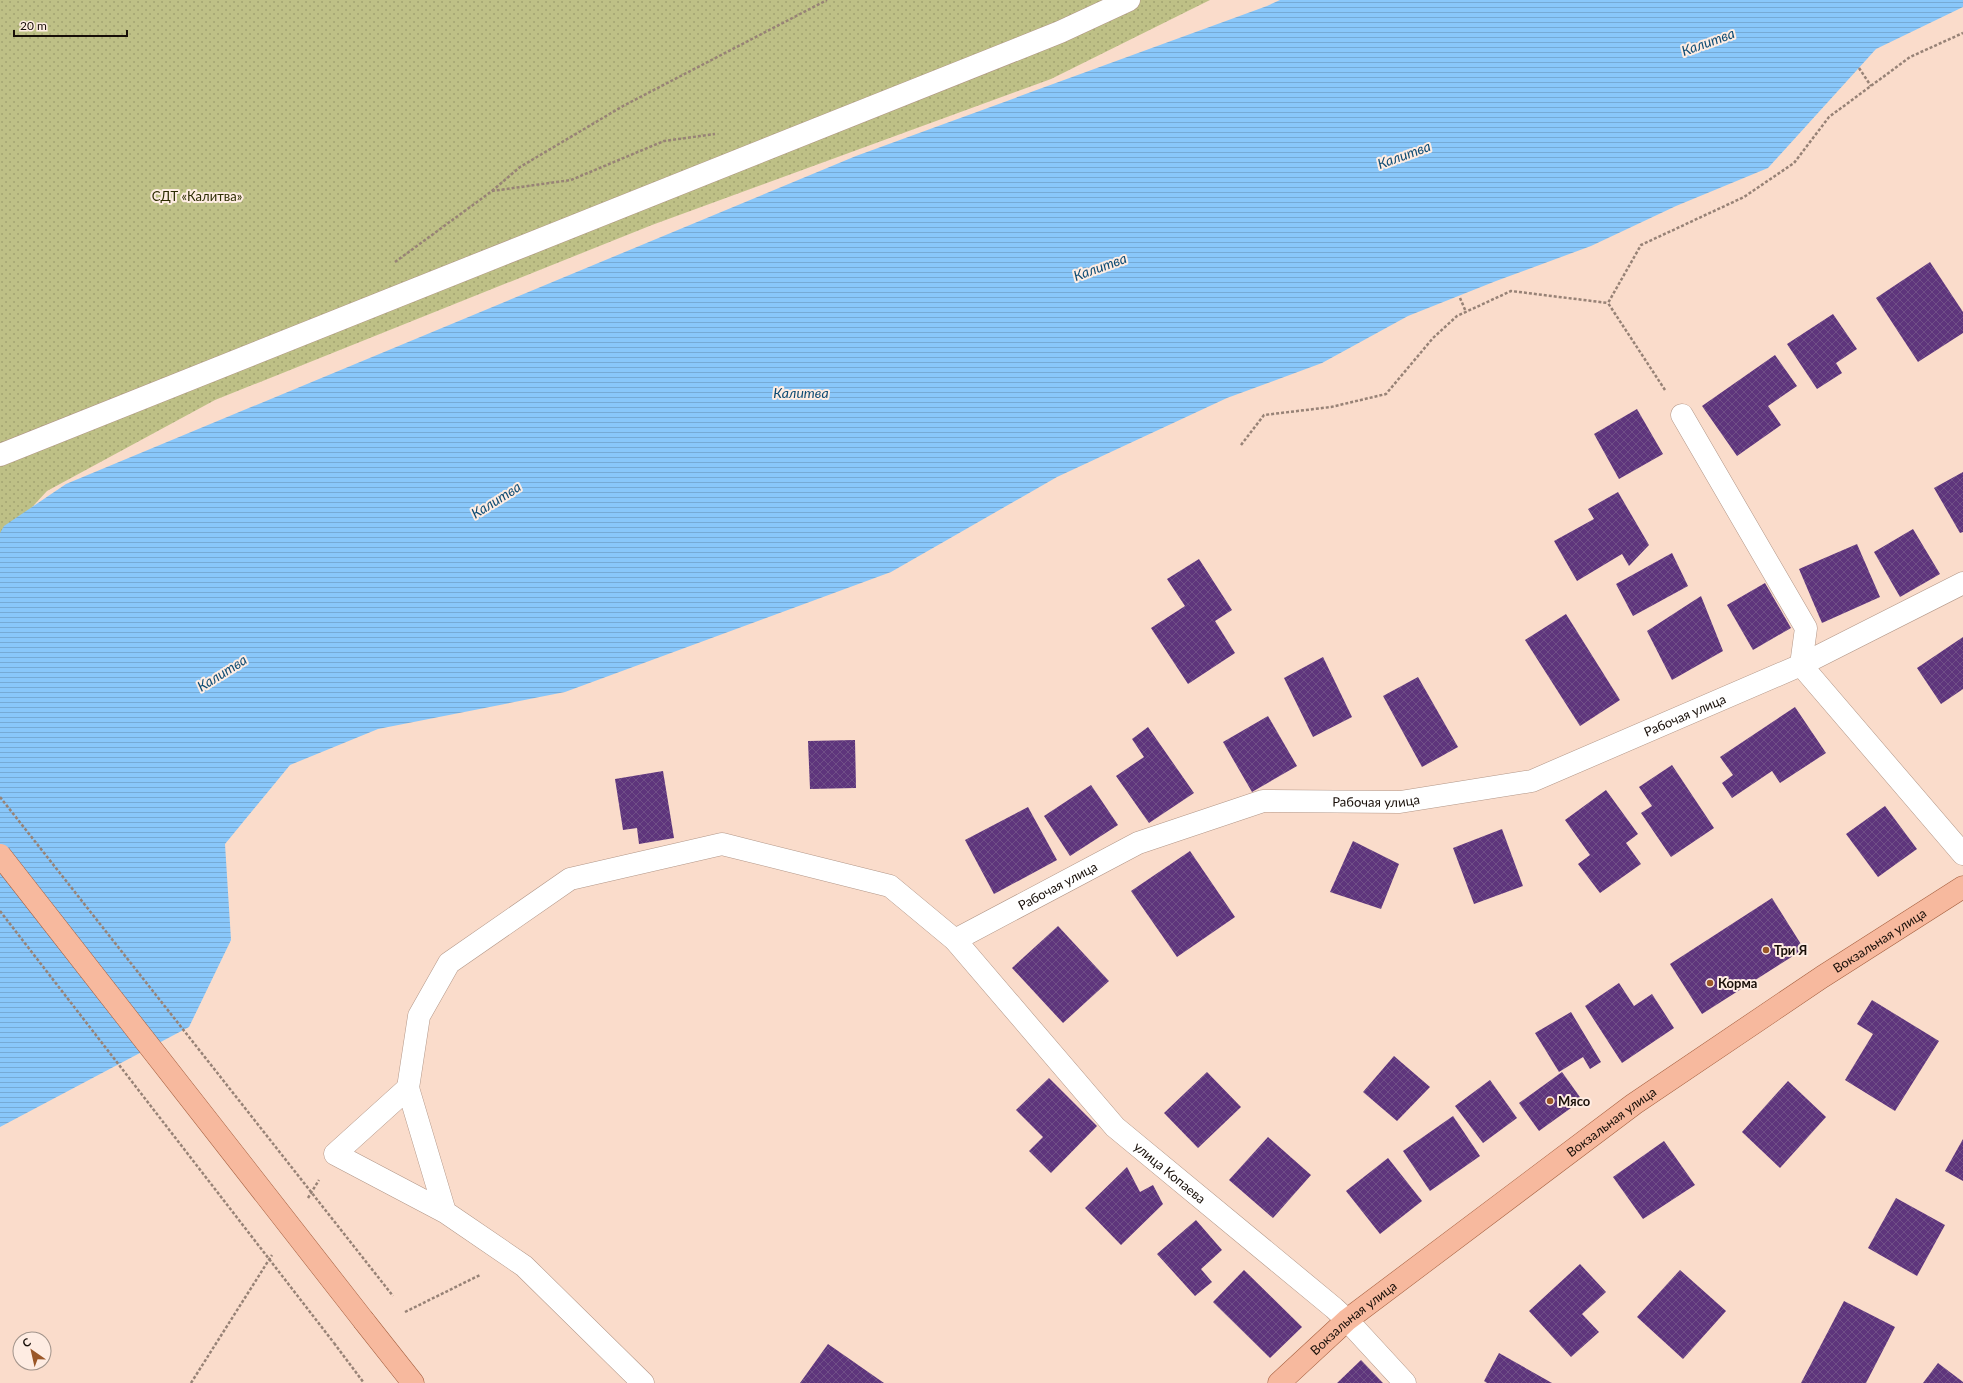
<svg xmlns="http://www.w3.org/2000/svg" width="1963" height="1383" viewBox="0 0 1963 1383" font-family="Lato,sans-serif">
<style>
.park{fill:url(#park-dots)}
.water{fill:url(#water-rules)}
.building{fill:url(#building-cross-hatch)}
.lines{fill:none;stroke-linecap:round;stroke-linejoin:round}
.minor-casing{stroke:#b29687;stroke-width:23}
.major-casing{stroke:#a66040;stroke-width:23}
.path{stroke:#978276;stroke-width:2.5;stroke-dasharray:3 2;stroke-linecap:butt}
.minor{stroke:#fff;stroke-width:22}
.major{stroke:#f7b99e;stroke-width:22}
.major-bridge-casing{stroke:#a66040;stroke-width:23;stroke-linecap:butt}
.path-bridge{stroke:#978276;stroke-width:2.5;stroke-dasharray:3 2;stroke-linecap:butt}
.major-bridge{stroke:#f7b99e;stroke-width:22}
.poi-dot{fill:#9a5728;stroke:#feece2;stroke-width:1.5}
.labels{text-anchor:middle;stroke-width:4;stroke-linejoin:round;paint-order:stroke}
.park-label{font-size:13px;fill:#2c2c02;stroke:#feece2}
.street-label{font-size:13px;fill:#180f09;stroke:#feece2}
.poi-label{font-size:13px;font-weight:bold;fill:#180f09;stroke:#feece2;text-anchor:start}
.water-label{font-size:14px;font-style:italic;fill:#0f4c74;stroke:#feece2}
</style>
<defs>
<pattern id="park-dots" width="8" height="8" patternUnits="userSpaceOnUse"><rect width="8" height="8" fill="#bec086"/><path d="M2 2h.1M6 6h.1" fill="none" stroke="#a3a472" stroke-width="1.8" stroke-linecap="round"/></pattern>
<pattern id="water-rules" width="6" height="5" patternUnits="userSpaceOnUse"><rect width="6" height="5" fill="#89c7fa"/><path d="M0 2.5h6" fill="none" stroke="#76aad5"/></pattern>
<pattern id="building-cross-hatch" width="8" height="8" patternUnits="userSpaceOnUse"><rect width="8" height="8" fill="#5e357c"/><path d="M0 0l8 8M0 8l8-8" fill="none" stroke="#704f87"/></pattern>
</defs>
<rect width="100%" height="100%" fill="#fadccb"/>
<!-- park -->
<path class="park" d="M0,0H1210L1051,79L652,225L215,400L47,491L0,542Z"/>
<!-- water -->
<path class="water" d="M1280,0H1963V7L1876,49L1768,168L1676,206L1591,246L1496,281L1408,316L1322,363L1227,398L1057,477L891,572L565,692L378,729L290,765L225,844L231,940L189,1027L0,1127V533L4,526L66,484L856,156L1267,6Z"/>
<!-- building -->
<g class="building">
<path d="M1930,262L1963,312V333L1918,362L1876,298Z"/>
<path d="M1833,314L1857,349L1836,363L1842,373L1817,389L1787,344Z"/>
<path d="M1775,355L1797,386L1768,406L1781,425L1737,456L1702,406Z"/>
<path d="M1637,409L1663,454L1619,479L1594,434Z"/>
<path d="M1963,472V532L1960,533L1934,488Z"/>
<path d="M1618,492L1649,545L1629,566L1622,554L1577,581L1554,541L1594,519L1588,509Z"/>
<path d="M1913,529L1940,574L1900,597L1874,552Z"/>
<path d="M1857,544L1880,597L1822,623L1799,569Z"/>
<path d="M1672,553L1688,586L1633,616L1616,584Z"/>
<path d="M1199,559L1232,610L1215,621L1235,653L1188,684L1151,628L1185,606L1167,579Z"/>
<path d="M1765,583L1791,628L1753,650L1727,605Z"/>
<path d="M1701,596L1723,651L1672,680L1647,631Z"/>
<path d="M1566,614L1620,700L1580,726L1525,640Z"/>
<path d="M1963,637V689L1941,704L1917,668Z"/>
<path d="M1323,657L1352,717L1313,737L1284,678Z"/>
<path d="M1418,677L1458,747L1422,767L1383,696Z"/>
<path d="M1795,707L1826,753L1780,783L1772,771L1732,798L1722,783L1733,775L1720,757Z"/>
<path d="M1268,716L1297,766L1252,792L1223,742Z"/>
<path d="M1148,727L1194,793L1149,823L1116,776L1144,757L1132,739Z"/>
<path d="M855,740L856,788L810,789L808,741Z"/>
<path d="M1672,765L1714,828L1671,857L1641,813L1652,806L1639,787Z"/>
<path d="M663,771L674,838L639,844L637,828L623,830L615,779Z"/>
<path d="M1091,785L1118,825L1070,856L1044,816Z"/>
<path d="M1606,790L1638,834L1626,843L1641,864L1600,893L1578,864L1590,855L1565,820Z"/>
<path d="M1885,806L1917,849L1878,877L1846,834Z"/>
<path d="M1028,807L1057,860L994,894L965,840Z"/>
<path d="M1502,829L1523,886L1474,904L1453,848Z"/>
<path d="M1353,841L1399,864L1381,909L1330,892Z"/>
<path d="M1190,851L1235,917L1177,957L1131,891Z"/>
<path d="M1772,898L1804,949L1702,1014L1670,964Z"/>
<path d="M1058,926L1109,981L1063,1023L1012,968Z"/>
<path d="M1619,983L1634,1006L1652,994L1674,1028L1622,1063L1585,1006Z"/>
<path d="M1872,1000L1939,1041L1895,1111L1845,1080L1873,1034L1857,1024Z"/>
<path d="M1571,1012L1601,1062L1590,1069L1583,1057L1559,1072L1535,1033Z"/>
<path d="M1394,1056L1430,1087L1397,1121L1363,1092Z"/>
<path d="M1207,1072L1241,1107L1198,1148L1164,1113Z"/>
<path d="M1562,1072L1582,1100L1539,1131L1519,1103Z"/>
<path d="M1049,1078L1097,1126L1051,1173L1029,1151L1043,1137L1016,1110Z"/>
<path d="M1490,1080L1517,1118L1483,1143L1455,1106Z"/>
<path d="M1788,1081L1826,1117L1780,1168L1742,1132Z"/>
<path d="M1453,1116L1480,1156L1430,1191L1403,1151Z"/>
<path d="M1268,1137L1311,1175L1273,1218L1229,1180Z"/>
<path d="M1963,1139V1181L1945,1171Z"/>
<path d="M1664,1141L1695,1185L1643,1219L1613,1177Z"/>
<path d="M1388,1158L1422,1201L1380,1234L1346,1191Z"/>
<path d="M1127,1167L1140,1192L1153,1185L1163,1204L1121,1245L1085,1208Z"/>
<path d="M1896,1198L1945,1225L1917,1276L1868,1248Z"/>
<path d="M1196,1220L1222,1250L1201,1269L1212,1282L1195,1296L1157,1254Z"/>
<path d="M1580,1264L1606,1292L1582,1314L1599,1332L1571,1357L1529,1311Z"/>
<path d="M1244,1270L1302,1327L1270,1358L1213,1302Z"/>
<path d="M1680,1270L1726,1311L1683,1359L1637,1317Z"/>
<path d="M1844,1301L1895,1327L1866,1383H1801Z"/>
<path d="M828,1344L884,1383H800Z"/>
<path d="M1499,1353L1552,1383H1487L1484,1381Z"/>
<path d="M1361,1360L1383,1383H1337Z"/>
<path d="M1938,1363L1963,1382V1383H1923Z"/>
</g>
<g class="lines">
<defs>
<g id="minor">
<path d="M1682,415L1806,628L1801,665L1963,854"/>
<path d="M0,455L1060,32L1129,0"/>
<path id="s1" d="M955,940L1138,843L1263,801L1400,802L1532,781L1801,665L1963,583"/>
<path id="s2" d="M408,1088L419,1016L449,963L570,879L722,844L890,886L955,940L1115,1127L1334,1308L1347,1320L1405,1383"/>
<path d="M445,1212L408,1088L335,1154L445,1212L524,1266L643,1383"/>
</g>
<g id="major">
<path d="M364,1321L413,1383"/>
<path id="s3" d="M1279,1383L1347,1320L1634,1104L1822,977L1963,887"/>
</g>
</defs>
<!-- minor casing -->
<use href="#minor" class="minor-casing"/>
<!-- major casing -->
<use href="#major" class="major-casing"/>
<!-- path -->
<g class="path">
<path d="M1859,68L1871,86"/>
<path d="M492,191L520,167L623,106L827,0"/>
<path d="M395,262L492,191L571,180L664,141L715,134"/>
<path d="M1460,298L1466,312"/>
<path d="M1665,390L1608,303L1641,245L1744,197L1794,163L1829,117L1910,57L1963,33"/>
<path d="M1241,445L1264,415L1331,407L1386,394L1433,338L1457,316L1511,291L1608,303"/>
<path d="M308,1198L319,1180"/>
<path d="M405,1312L480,1275"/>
<path d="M334,1343L364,1383"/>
<path d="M191,1383L272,1255"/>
</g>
<!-- minor -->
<use href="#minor" class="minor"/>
<!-- major -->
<use href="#major" class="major"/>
<defs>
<path id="major-bridge" d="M0,855L364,1321"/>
</defs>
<!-- major-bridge casing -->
<use href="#major-bridge" class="major-bridge-casing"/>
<!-- path-bridge -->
<g class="path-bridge">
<path d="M0,797L393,1296"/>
<path d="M0,911L334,1343"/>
</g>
<!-- major-bridge -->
<use href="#major-bridge" class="major-bridge"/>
</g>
<!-- markers -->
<g class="poi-dot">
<circle cx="1766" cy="950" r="4"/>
<circle cx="1710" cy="983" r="4"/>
<circle cx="1550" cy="1101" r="4"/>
</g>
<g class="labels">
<!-- park labels -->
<g class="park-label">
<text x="197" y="201">СДТ «Калитва»</text>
</g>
<!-- street labels -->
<g class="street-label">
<text dy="5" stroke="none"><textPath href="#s1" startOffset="776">Рабочая улица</textPath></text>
<text dy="5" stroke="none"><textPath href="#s1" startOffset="452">Рабочая улица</textPath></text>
<text dy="5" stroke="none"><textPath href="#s1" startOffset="116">Рабочая улица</textPath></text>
<text dy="5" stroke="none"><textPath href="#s3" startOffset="747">Вокзальная улица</textPath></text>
<text dy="5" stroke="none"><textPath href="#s3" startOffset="423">Вокзальная улица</textPath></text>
<text dy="5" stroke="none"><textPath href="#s2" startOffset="1012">улица Копаева</textPath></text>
<text dy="5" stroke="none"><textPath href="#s3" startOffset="99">Вокзальная улица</textPath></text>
</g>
<!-- poi labels -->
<g class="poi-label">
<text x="1774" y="955">Три Я</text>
<text x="1718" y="988">Корма</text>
<text x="1558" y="1106">Мясо</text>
</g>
<!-- water labels -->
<g class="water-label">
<text transform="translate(1708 42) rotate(-20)" y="5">Калитва</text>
<text transform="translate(1404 155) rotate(-20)" y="5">Калитва</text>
<text transform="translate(1100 267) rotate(-20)" y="5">Калитва</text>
<text x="801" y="398">Калитва</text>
<text transform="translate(496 500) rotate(-32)" y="5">Калитва</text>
<text transform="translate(222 673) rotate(-32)" y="5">Калитва</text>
</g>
</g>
<!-- north arrow -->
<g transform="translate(32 1351) rotate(326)"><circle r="19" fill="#feece2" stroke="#a2948b"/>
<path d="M0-3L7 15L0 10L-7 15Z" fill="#9a5728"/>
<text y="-6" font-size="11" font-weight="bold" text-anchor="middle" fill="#180f09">С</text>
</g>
<!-- scale -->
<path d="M14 30v6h113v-6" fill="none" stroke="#180f09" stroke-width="2"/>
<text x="20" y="30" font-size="12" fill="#180f09" stroke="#feece2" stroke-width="3" paint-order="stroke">20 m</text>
</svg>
